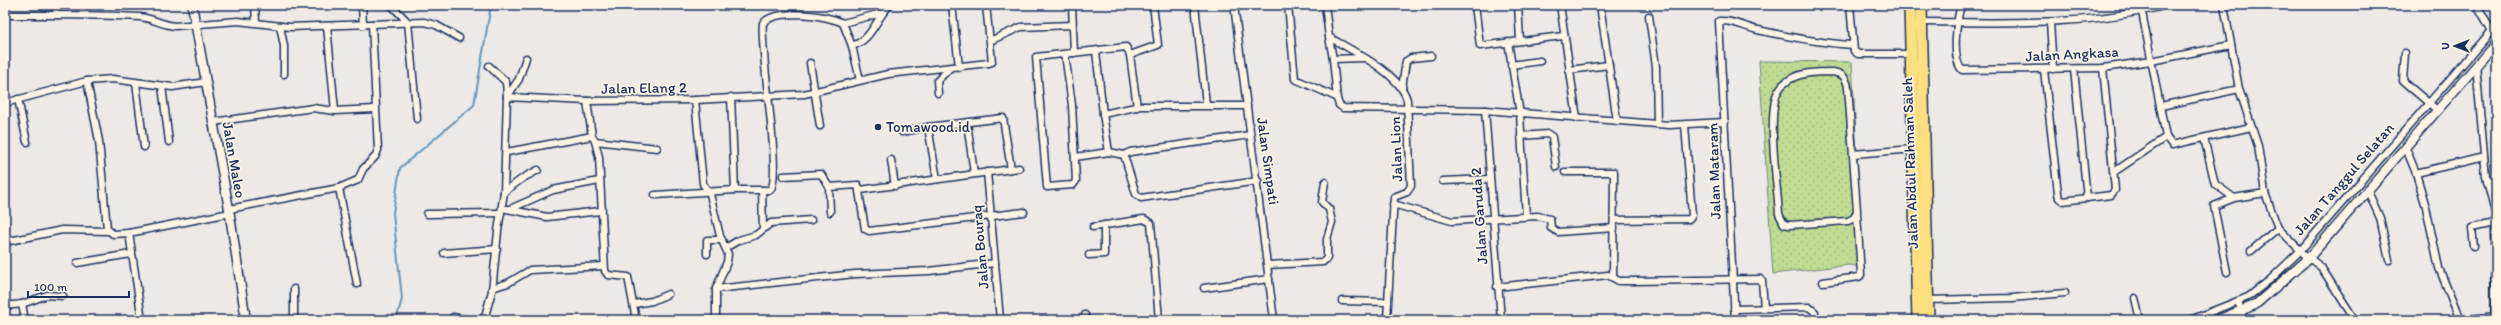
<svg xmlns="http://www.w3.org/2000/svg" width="2501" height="325" viewBox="0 0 2501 325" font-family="Itim,sans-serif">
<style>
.green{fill:url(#green-dots);stroke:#6e8678}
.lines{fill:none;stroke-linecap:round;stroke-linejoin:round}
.stream{stroke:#6596bb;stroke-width:2}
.street-casing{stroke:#1b2f5e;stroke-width:9}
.secondary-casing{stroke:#1b2f5e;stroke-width:11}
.highway-casing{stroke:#1b2f5e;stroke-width:14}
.street{stroke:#fcf5e5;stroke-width:6}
.secondary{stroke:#fcf5e5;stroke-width:8}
.highway{stroke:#fce080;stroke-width:11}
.poi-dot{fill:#1b2f5e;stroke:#fcf5e5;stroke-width:1.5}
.labels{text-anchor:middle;stroke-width:3.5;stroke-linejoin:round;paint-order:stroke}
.street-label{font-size:15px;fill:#1b2f5e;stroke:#fcf5e5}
.poi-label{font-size:15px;fill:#1b2f5e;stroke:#fcf5e5;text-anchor:start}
</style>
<defs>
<pattern id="green-dots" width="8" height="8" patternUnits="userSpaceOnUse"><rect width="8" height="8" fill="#c0dc93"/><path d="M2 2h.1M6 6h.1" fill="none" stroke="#a4bd81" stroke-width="1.8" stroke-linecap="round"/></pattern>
</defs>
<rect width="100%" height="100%" fill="#ece9e6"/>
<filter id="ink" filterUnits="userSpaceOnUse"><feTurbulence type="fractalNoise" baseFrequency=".025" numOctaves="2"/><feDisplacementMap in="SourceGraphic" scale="8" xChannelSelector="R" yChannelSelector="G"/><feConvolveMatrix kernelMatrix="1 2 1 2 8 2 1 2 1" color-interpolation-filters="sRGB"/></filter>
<g filter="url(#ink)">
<!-- green -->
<path class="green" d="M1759,61L1852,62L1863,267L1848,265L1773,274Z"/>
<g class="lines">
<!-- stream -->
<path class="stream" d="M396,320L402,299L393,213L400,168L474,105L491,5"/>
<defs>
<g id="street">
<path d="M54,5L58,15"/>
<path d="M255,5L256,22"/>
<path d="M362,5L363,25"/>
<path d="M391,5L408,22L417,119"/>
<path d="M952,5L959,67"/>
<path d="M1072,5L1074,53"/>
<path d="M1195,5L1206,104"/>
<path d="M1234,5L1274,320"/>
<path d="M1288,5L1295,79L1336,97"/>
<path d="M1325,5L1329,37C1352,51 1400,73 1407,100L1411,186L1407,192L1394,197L1387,320"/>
<path d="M1475,5L1480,46L1563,36"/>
<path d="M1518,5L1520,40"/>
<path d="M1560,5L1577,118"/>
<path d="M1600,5L1617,121"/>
<path d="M1850,5L1854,51L1858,54H1912"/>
<path d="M1961,5C1957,19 1951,58 1962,70L2103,68L2151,61L2231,45"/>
<path d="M2224,5L2239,89L2258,146L2265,193L2278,228L2305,255L2321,267L2355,320"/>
<path d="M2477,5L2492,31"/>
<path d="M5,15C50,15 95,14 140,17C152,18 162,25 175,26L238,21L290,27L424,22L436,25L459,38"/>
<path d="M1649,16L1656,67L1657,124"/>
<path d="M1921,22C2003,22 2087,27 2167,5"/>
<path d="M2050,22L2053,69"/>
<path d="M280,26L284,46V74"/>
<path d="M327,26L335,111"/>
<path d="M1329,37L1333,59"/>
<path d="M992,40L1021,27L1072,25"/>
<path d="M1508,42L1520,114L1526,217"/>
<path d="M852,46L843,23L882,13"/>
<path d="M1096,51L1103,114L1140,106H1247"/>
<path d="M2405,53L2403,81L2437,110"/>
<path d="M1065,54L1072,105L1076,181L1073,185L1047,187L1036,57L1126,47L1130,55L1137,107"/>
<path d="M1130,55L1158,45L1153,5"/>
<path d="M1363,58L1333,59L1337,99L1339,105L1343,108L1485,110L1669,125L1725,122"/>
<path d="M810,63L820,126"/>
<path d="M1511,65L1540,61"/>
<path d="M2476,65L2486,177L2496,216"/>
<path d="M489,66L506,82L507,96"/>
<path d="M2074,69L2087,198"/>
<path d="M1569,70L1609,65"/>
<path d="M2044,70L2058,193L2059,198L2063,201L2111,195L2115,190L2103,68"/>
<path d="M1833,72C1843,74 1846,77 1848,87L1857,211L1854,218L1848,221L1789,225L1784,224L1779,214C1777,183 1769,130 1775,100C1776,94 1780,86 1786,82C1799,72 1816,72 1833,72Z"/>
<path d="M860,80L852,46C873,39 875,19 890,5"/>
<path d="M87,81L99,141L107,229L113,234L129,233L142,320"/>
<path d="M136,83L144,147"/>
<path d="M162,86L169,142"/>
<path d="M1402,88L1406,61L1411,58L1431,56"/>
<path d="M938,93L937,81L950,68"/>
<path d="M507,97L519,79L526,58"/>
<path d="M18,99L27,142"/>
<path d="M695,100L703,184L710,194L720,236L728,254L727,262L716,289V320"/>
<path d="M587,101L592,136L595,141L599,157L605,271L608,275L628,277L636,320"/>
<path d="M5,103L87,81L113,79L172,87L206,82"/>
<path d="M2161,106L2239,89"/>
<path d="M1485,110L1501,320"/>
<path d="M1103,114L1109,152L1124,155L1136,194L1141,198L1258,181"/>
<path d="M213,122L313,108L335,111L375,109"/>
<path d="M967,123L974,173"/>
<path d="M902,132L928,127"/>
<path d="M1521,136L1548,134L1552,137L1556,167"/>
<path d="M2166,137L2172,145L2251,127"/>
<path d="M2204,138L2215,184L2234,198"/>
<path d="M595,141L657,148"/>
<path d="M2405,146L2416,173L2426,207L2439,268L2460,320"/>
<path d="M507,152L592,136"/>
<path d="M1853,154L1914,149"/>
<path d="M1124,155L1130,152L1250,135"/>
<path d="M1075,157L1109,152"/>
<path d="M891,160L895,186"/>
<path d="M987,172L1000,320"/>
<path d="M1565,172H1614L1613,276"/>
<path d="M2114,172L2166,137L2142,12"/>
<path d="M2416,173L2484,157"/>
<path d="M783,176L821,174L829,187"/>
<path d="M937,179L928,127L1003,118L1011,169"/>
<path d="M1443,181L1490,179"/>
<path d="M2487,181L2496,178"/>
<path d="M339,188L357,284"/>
<path d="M2367,189L2380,218L2389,260"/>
<path d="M735,190H770C783,179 759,49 763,23C777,8 827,15 843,23"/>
<path d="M762,190L763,228"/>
<path d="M860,190L1019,168"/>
<path d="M504,192L523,178L538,170"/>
<path d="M655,195L735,190L731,97"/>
<path d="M1393,204L1452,221L1538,216L1550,219L1551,228L1558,232L1614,228"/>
<path d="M502,208L547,217L600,211"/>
<path d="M229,209L339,188L358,180L363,169L375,157L378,150L372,24"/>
<path d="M510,209L553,190L599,181"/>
<path d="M830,212L829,187L858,185L865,229L869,231L1024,212"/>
<path d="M427,214L501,213"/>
<path d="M1615,220L1690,219L1692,215L1685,125"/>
<path d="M2494,223L2495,316"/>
<path d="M1093,227L1144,219L1151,223L1159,320"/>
<path d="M129,233L230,213"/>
<path d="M5,242L62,230L109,231"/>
<path d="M2474,246L2472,228L2494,223L2495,219"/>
<path d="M727,247L739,240L756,235L771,223L811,220"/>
<path d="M2251,251L2278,228"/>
<path d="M444,253L497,249"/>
<path d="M707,254V240H722"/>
<path d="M1089,255L1104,254V225"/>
<path d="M77,263L131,254"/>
<path d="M1268,265L1323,262L1327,258V239L1332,222L1329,209L1322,202L1325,182"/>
<path d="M2227,272L2214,206L2234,198L2265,193"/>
<path d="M1823,282L1859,277L1861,275L1857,214"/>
<path d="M1497,287L1608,275L1619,281H1634L1760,279L1762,281L1764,308"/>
<path d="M492,288L508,283L530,270L604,266"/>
<path d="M1204,288L1269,279"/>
<path d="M294,289V320"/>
<path d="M716,289L855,274L929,271L995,263"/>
<path d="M2135,298L2140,320"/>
<path d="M1927,300L2012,298L2065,293"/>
<path d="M1342,301L1387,302"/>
<path d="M2238,301L2244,320"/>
<path d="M22,304L47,295L63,296"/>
<path d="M634,304L652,301L668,294"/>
<path d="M5,306L22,304L25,320"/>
<path d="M1734,309L1809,307L1815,312V320"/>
<path d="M1085,315V320"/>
<path d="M453,317L468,320"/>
<path d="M484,320L492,291L498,231L504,192L507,97L587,101L695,100L804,94L888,74L989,63L992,62L986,5"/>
<path d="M1735,320L1719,21C1735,20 1743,27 1758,30C1789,37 1820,43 1852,45"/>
<path d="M2190,320L2248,297L2271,279L2300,251L2496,26"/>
<path d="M2461,320L2496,316"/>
</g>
<g id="secondary">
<path d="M192,5L229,209L246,320"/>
<path d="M2217,320L2255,305L2308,259L2496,43"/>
</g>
<g id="highway">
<path d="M1910,5L1918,320"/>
<path d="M1921,5L1928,320"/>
</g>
</defs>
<!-- street casing -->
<use href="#street" class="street-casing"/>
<!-- secondary casing -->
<use href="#secondary" class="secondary-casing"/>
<!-- highway casing -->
<use href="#highway" class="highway-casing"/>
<!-- street -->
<use href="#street" class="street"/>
<!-- secondary -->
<use href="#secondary" class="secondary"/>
<!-- highway -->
<use href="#highway" class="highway"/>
</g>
</g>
<!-- markers -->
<circle class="poi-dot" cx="878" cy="127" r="4"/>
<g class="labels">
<!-- street labels -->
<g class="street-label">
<text transform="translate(2072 54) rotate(-3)" y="5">Jalan Angkasa</text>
<text transform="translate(644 88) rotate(-1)" y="5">Jalan Elang 2</text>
<text transform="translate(1396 149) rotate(-92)" y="5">Jalan Lion</text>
<text transform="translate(234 160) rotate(80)" y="5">Jalan Maleo</text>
<text transform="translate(1268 161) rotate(82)" y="5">Jalan Simpati</text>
<text transform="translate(1910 163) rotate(-92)" y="5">Jalan Abdul Rahman Saleh</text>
<text transform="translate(1714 171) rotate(-92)" y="5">Jalan Mataram</text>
<text transform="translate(2344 179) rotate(-49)" y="5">Jalan Tanggul Selatan</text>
<text transform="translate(1479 216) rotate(-94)" y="5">Jalan Garuda 2</text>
<text transform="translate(980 247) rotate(-95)" y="5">Jalan Bouraq</text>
</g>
<!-- poi labels -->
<g class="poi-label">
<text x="886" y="132">Tomawood.id</text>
</g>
</g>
<!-- margin -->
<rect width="2501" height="325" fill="none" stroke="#fcf5e5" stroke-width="20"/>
<rect x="10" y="10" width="2481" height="305" fill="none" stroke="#1b2f5e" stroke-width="1.5" filter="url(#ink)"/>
<!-- north arrow -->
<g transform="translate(2455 46) rotate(270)" stroke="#fcf5e5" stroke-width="3" paint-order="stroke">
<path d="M0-3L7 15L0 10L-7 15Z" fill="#1b2f5e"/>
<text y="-6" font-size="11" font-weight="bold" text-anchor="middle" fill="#1b2f5e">U</text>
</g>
<!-- scale -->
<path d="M28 291v6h101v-6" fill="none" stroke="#1b2f5e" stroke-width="2"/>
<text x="34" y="291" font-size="12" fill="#1b2f5e" stroke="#fcf5e5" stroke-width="3" paint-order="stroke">100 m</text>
</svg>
